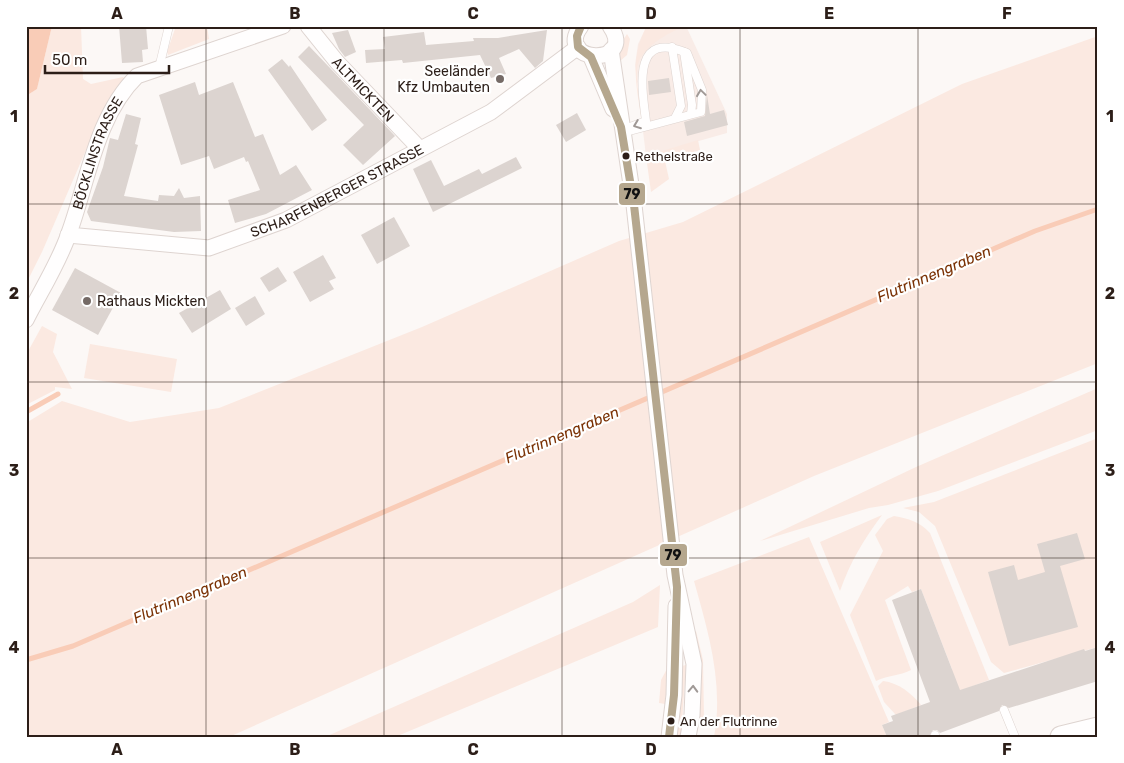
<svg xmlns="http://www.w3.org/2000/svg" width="1124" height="763" viewBox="0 0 1124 763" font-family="Rubik,sans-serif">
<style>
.built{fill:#f9ece7}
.green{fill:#fbe9e1}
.water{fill:#f9ccb7}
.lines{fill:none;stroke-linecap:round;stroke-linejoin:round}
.stream{stroke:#f9ccb7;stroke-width:5}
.building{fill:#dcd4d0}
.lane-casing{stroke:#ded4d0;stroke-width:9}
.street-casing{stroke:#ded4d0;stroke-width:17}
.secondary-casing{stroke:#ded4d0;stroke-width:23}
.lane{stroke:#fffefe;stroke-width:8}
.street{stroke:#fffefe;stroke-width:15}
.secondary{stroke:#fffefe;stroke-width:21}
.bus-1-casing{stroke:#fff;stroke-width:11}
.bus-1{stroke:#b5a78e;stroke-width:8}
.oneway{stroke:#a09996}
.grid{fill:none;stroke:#2c1e18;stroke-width:1;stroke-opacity:0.55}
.poi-dot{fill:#756a66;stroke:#fff;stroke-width:2}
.bus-dot{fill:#2c1e18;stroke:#fff;stroke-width:2}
.labels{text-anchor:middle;stroke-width:4.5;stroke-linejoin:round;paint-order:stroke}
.bus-label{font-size:13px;fill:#2c1e18;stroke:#fff;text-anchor:start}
.poi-label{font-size:14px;fill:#2c1e18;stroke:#fff;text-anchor:end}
.street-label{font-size:14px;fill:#2c1e18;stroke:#fff}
.water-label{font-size:15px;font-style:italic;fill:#7a3104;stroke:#fff}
.line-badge{stroke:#fff;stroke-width:2}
.pale-badge-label{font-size:14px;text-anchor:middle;font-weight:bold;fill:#111}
.neatline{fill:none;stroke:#2c1e18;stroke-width:2}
.grid-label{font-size:16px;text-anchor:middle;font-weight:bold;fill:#2c1e18}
</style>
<rect width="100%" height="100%" fill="#fcf8f6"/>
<!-- built -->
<path class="built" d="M647,26H686L727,114V133L646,156L635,65L638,44Z"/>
<!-- green -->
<g class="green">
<path d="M52,26H81L83,79L91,84L123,77L125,80L105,106L42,252L26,284V96L37,89Z"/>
<path d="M176,26H207L209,39L168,55L167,52Z"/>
<path d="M647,26H685C668,33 639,48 637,69C636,84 640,101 641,116C636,84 630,56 647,26Z"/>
<path d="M627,34L630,39L627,55L619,62L621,43Z"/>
<path d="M1098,36V363L814,476L229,737H26V423L62,401L130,422L219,408L422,327L619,241L683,222L962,84Z"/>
<path d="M698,140L700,150L665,161L669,179L651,192L646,156Z"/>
<path d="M42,326L57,334L53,352L72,389L55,387V390L26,405V355Z"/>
<path d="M90,344L177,359L171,392L84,378Z"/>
<path d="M1098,388V430L938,491L888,505L869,508L760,541L916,467Z"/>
<path d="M1098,438V647L1004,673L991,662L935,526L919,512L903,508L934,502Z"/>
<path d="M882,515C864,539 850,562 840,591L820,542Z"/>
<path d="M894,516C909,519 919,521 930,533L989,680L930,702L952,669L921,589L912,592L908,586L885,600L911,670C899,676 889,675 876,681L850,615L883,551L875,535L887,519Z"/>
<path d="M809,537L889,722L882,725L887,737H714C724,684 708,631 694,581Z"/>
<path d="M660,585L658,627L395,737H325L633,602Z"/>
<path d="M696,631L703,660L704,718L697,717L692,632Z"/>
<path d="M669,665L665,704L659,703L661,680Z"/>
<path d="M686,665L681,737H676L682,666Z"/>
<path d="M883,681C899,683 911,693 921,705L896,715L884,702L878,686Z"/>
</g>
<!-- water -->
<path class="water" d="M26,26H52L37,89L26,96Z"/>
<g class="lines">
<!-- stream -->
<g class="stream">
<path d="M26,412L58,394"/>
<path d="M26,660L73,646L1035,231L1098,209"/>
</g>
</g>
<!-- building -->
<g class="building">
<path d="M119,26H146L148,49L142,50L143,62L122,63Z"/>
<path d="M348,30L356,52L345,57L339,49L332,33Z"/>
<path d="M547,30L543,61L535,68L519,49L499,58L506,74L491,78L480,55L403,63L402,60L366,63L365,50L385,49L383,37L424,32L426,45L474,41L473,38H498Z"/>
<path d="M309,46L395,136L363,165L343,145L364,125L298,57Z"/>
<path d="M282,59L289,67L290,65L327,120L312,131L268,70Z"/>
<path d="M669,78L671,92L649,95L648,81Z"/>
<path d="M195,82L199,95L233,82L255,137L263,134L280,175L296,165L312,190L266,214L235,223L228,200L260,190L248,161L246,162L244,157L214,169L209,156L181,165L159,95Z"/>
<path d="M707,95L710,114L724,110L728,125L687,136L684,122L705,116Z"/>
<path d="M577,113L586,130L566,142L556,125Z"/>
<path d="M126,114L141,118L135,144L138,145L124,196L158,201L159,195L174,196L179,188L184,198L200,196L201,231L174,232L91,221L87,212L103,167L110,138L118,140Z"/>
<path d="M516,157L522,168L433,212L413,169L431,160L444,186L479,169L482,174Z"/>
<path d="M394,217L410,246L377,264L361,235Z"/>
<path d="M323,255L336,278L329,281L334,289L310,302L293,272Z"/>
<path d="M278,267L287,281L269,292L260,278Z"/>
<path d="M75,268L121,293L98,335L52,310Z"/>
<path d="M220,290L231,309L192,333L179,313Z"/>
<path d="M255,296L265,314L246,326L235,308Z"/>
<path d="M1077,533L1085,559L1060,566L1078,627L1009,646L988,572L1014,565L1018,580L1045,572L1037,544Z"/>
<path d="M921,589L960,690L1084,649L1085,651L1098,647V681L1009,708L1002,705L999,711L940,733L937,730H933L929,737H887L882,725L893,721L891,716L930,702L892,600Z"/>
</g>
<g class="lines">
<defs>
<g id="lane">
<path d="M672,47L681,106L675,118"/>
<path d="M684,52L692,105L691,114"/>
<path d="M159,68L169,26"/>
<path d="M622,133L701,112L702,90L687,53C631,29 642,89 646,121L622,130"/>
<path d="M1004,710L1015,737"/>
<path d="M935,735V737"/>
</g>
<g id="street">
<path id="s1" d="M308,26L337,62L420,149"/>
<path d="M581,26C553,64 638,67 610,26"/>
<path d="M611,50L634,205L675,575L694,664L692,715L688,737"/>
<path d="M591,57L613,109"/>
<path id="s2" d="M68,235L209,248L286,220L491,112L578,47"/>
<path id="s3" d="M26,320C40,292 59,263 69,233C88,181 96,116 137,76L283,26"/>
<path d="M669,737L674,695L676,606"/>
</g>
<path id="secondary" d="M1061,737L1098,728"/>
</defs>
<!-- lane casing -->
<use href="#lane" class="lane-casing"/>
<!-- street casing -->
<use href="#street" class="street-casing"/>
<!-- secondary casing -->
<use href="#secondary" class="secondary-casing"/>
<!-- lane -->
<use href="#lane" class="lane"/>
<!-- street -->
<use href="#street" class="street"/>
<!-- secondary -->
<use href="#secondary" class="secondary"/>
<defs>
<path id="bus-1" d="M581,26L577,36L578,47L591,57L621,127L634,205L677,587L674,695L669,737"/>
</defs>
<!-- bus-1 casing -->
<use href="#bus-1" class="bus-1-casing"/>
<!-- bus-1 -->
<use href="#bus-1" class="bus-1"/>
</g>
<!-- one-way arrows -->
<defs><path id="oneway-chevron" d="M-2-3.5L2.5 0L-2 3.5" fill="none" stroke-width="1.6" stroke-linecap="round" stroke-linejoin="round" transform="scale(1.25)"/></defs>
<g class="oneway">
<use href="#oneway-chevron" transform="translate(701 93) rotate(-98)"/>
<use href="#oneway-chevron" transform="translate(637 125) rotate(159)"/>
<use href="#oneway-chevron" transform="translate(693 689) rotate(-88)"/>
</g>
<!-- grid -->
<path class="grid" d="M206,26V737M384,26V737M562,26V737M740,26V737M918,26V737M26,204H1098M26,382H1098M26,558H1098"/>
<!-- markers -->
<g class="poi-dot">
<circle cx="500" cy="79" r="5"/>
<circle cx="87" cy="301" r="5"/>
</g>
<g class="bus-dot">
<circle cx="626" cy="156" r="4.5"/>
<circle cx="671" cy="721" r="4.5"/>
</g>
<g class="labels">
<!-- bus labels -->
<g class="bus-label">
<text x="635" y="161">Rethelstraße</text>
<text x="680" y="726">An der Flutrinne</text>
</g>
<!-- poi labels -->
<g class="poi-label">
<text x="490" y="76">Seeländer<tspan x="490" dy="16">Kfz Umbauten</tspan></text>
<text x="97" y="306" text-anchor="start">Rathaus Mickten</text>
</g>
<!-- street labels -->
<g class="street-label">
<text dy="5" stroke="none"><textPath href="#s1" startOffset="84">ALTMICKTEN</textPath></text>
<text dy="5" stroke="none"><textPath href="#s3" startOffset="182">BÖCKLINSTRASSE</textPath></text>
<text dy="5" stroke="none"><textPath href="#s2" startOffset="282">SCHARFENBERGER STRASSE</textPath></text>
</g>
<!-- water labels -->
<g class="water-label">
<text transform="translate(934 274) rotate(-23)" y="5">Flutrinnengraben</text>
<text transform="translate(562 435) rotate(-23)" y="5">Flutrinnengraben</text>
<text transform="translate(190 595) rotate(-23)" y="5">Flutrinnengraben</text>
</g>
</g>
<g class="line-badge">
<rect x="618" y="182" width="28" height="24" rx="5" fill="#b5a78e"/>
<rect x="659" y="543" width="29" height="24" rx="5" fill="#b5a78e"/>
</g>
<g class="pale-badge-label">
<text x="632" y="199">79</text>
<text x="673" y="560">79</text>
</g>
<!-- border -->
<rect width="1124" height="763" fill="none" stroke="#ffffff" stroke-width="55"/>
<!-- scale -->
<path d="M45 65v8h124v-8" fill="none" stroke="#2c1e18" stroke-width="2.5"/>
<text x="52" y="65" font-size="15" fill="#2c1e18" stroke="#ffffff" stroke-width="4" paint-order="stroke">50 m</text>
<rect x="28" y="28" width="1068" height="708" class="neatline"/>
<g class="grid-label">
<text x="117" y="19">A</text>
<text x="295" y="19">B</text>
<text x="473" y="19">C</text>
<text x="651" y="19">D</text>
<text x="829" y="19">E</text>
<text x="1007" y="19">F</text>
<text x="14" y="122">1</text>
<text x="1110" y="122">1</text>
<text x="14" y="299">2</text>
<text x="1110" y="299">2</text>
<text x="14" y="476">3</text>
<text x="1110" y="476">3</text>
<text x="14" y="653">4</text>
<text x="1110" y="653">4</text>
<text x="117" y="755">A</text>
<text x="295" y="755">B</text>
<text x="473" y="755">C</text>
<text x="651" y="755">D</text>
<text x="829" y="755">E</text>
<text x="1007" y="755">F</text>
</g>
</svg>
